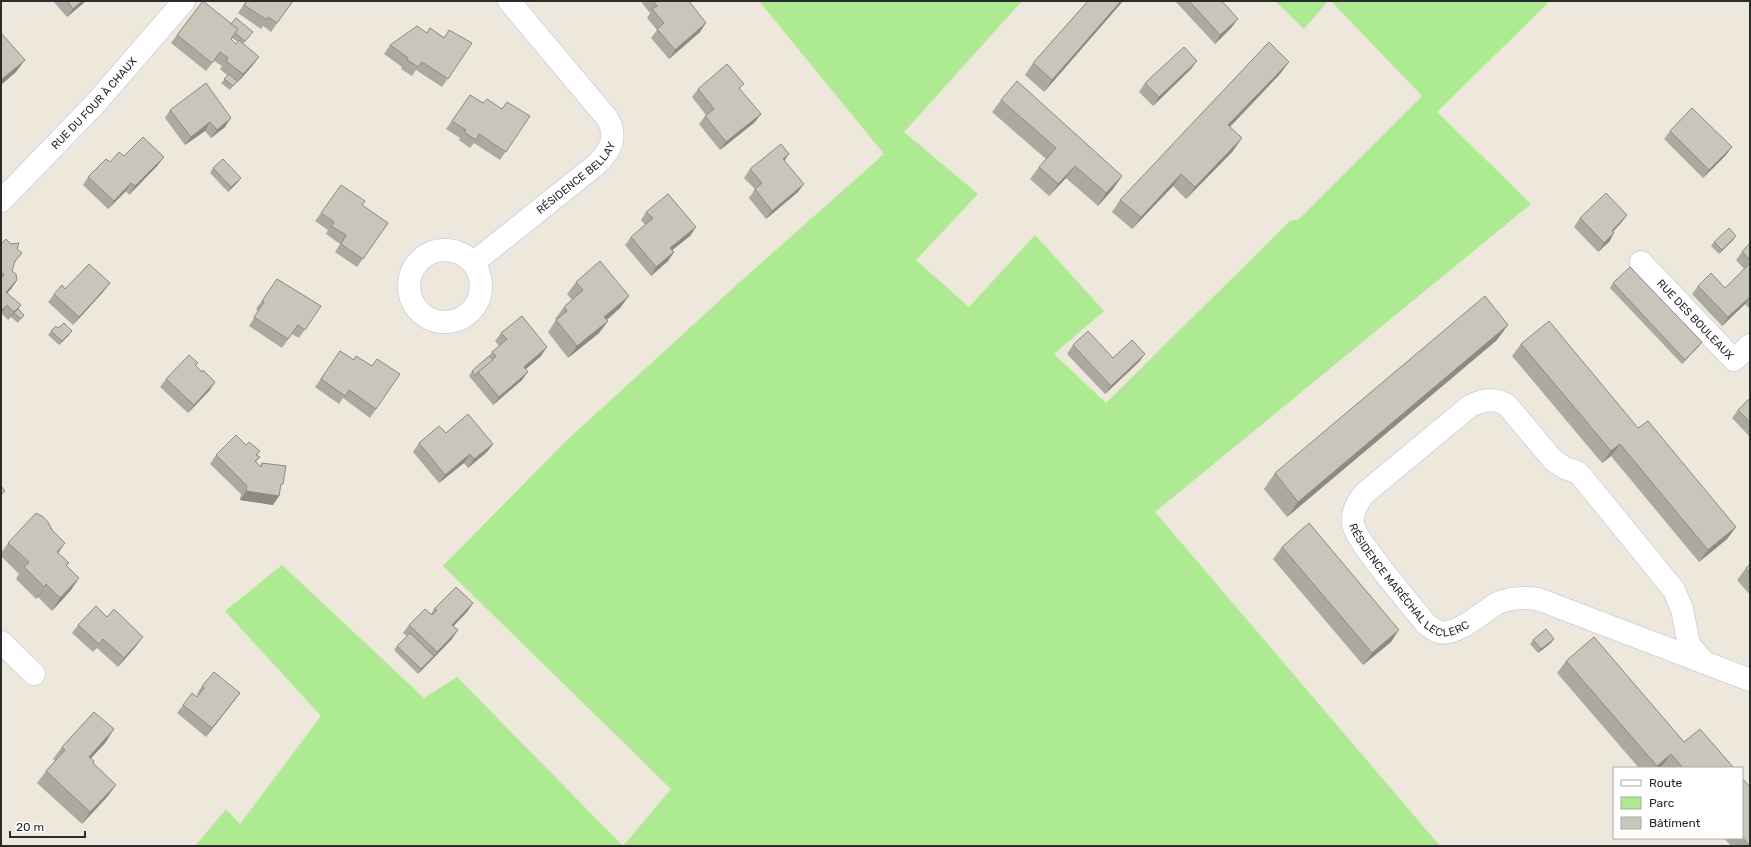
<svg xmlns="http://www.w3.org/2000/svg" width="1751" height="847" viewBox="0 0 1751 847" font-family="Rubik,sans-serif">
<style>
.green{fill:#adea92}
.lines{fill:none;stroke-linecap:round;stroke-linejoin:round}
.minor-casing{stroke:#d0d4e5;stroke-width:24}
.minor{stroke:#fff;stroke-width:22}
.wall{fill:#ada9a0;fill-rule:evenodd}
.shaded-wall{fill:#8d8a82}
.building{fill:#c9c5ba;stroke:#8d8a82}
.labels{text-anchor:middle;stroke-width:3;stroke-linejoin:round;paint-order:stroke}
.street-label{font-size:11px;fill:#2b2b2b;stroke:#fff}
</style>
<rect width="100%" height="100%" fill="#eee7db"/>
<!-- green -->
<g class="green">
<path d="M759,1H1022L904,132L978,194L916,260L969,307L1035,235L1104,311L1054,354L1106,403L1290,221L1299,219L1422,96L1331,1H1550L1437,112L1531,204L1155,512L1440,846H195L226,809L240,824L321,716L225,611L282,565L424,698L457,677L623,846L671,789L443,566L565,442L741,281L884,154Z"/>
<path d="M1275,1H1328L1304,29Z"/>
</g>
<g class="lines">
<defs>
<g id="minor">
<path id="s1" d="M1,201L95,104L184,1"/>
<circle cx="445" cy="286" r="36"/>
<path id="s2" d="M1641,262L1734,360L1750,345"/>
<path id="s3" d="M473,263L597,164C611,150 618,136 607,118L509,1"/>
<path d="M1,642L34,674"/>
<path id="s4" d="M1704,662L1689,645L1682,609L1674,590L1582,477L1577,472L1565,468L1554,461L1507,405C1494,397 1483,400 1470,406L1365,493C1358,501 1352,512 1353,523C1354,540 1413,607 1426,624C1431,627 1435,631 1440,632C1458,636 1483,611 1498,603C1511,597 1524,597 1538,599C1609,626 1679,653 1750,680"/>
</g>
</defs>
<!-- minor casing -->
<use href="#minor" class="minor-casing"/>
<!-- minor -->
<use href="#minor" class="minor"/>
</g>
<!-- wall -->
<g class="wall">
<path d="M53,1H86L67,17Z"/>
<path d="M246,1H293L271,32L263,26L261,29L238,13Z"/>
<path d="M643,1H689L700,32L669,59L651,38L657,30L647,18L650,13L642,3Z"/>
<path d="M1088,1H1123L1044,92L1025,75L1033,63Z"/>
<path d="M1175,1H1222L1232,27L1215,44Z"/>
<path d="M231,24L250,36L243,44L253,65L237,83L236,82L230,90L221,83L228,76L220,69L222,66L214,61L206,71L171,43L177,35ZM232,38L238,42L236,44L231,40Z"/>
<path d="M430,28L444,37L472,43L442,87L416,70L412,76L401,69L402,67L384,54L390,45L427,32Z"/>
<path d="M1191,69L1153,106L1139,92L1145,83Z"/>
<path d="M1280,74L1230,127L1233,151L1186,199L1173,186L1132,229L1112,212L1120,200Z"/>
<path d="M698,89H740L755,122L720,150L699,124L706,115L692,97Z"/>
<path d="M470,95L483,103L530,116L500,160L474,143L470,148L459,140L460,138L446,129Z"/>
<path d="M1001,100L1122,176L1113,189L1098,206L1066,178L1049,196L1030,179L1039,167L1046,159L992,112Z"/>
<path d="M170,110L225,127L211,138L205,131L185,145L165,118Z"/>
<path d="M1670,131L1726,155L1703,178L1664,139Z"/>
<path d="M124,156L158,165L129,195L126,191L108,209L83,185L88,177L110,162Z"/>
<path d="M785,161L798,192L766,219L749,198L755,189L744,178L750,169Z"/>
<path d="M213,168L238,182L228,192L210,173Z"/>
<path d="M362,205L388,223L357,267L335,252L340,244L326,234L328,230L315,221L321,213Z"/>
<path d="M646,212L696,227L690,236L672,250L674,252L668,261L651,276L625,245L631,237L645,225L641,220Z"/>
<path d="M1627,215L1621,223L1613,232L1614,233L1609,242L1598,252L1574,227L1580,218Z"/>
<path d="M1736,236L1733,240L1719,254L1711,246L1714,242Z"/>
<path d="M1750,243V309L1745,304L1722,326L1692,294L1698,286L1725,288L1744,269L1736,260L1742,252Z"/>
<path d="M1,244L17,249L22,253L14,263L12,271L17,280L11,289L7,293L21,305L18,309L24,315L18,323L11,317L8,320L1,313V314Z"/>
<path d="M277,279L321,306L299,338L292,334L282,348L249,326L258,311L256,309Z"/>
<path d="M576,282L620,308L607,320L608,321L599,333L568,358L548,332L556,320L555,319L564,307L572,300L567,294Z"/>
<path d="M1613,283L1702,342L1699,346L1682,364L1610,288Z"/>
<path d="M65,289L104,291L73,325L48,302L54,294Z"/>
<path d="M58,328L69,335L59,345L48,335L51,331Z"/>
<path d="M501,333L541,356L526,369L522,380L493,405L469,376L472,371L489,356L492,352L499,346L495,341Z"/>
<path d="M1497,340L1287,517L1264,489L1275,473Z"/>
<path d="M1521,344L1638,428L1736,527L1727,539L1699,562L1611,456L1602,463L1512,356Z"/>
<path d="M1073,345L1113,358L1139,362L1105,394L1067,354Z"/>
<path d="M340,351L354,360L400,374L370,418L343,398L339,404L315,387Z"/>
<path d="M196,366L210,390L188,413L160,387L166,379Z"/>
<path d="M1750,398V437L1732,418L1738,410Z"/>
<path d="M446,433L493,444L487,452L468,468L464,463L439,483L413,452L419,443Z"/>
<path d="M246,445L260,451L257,455L260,457L256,462L260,466L262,463L280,489L279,496L273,505L240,500L241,494L210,464L216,455Z"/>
<path d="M8,543L58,553L67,566L71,590L52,611L38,597L36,599L16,579L19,574L1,556V553Z"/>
<path d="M1282,547L1391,642L1363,665L1273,559Z"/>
<path d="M1750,564V595L1737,580L1746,568Z"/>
<path d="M473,603L467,612L453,626L452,639L418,674L394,650L397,646L407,636L403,633L409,625L431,614L434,609Z"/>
<path d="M107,617L137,645L118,667L97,648L93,652L72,633L78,625Z"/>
<path d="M1533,640L1551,643L1538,653L1530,644Z"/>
<path d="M1566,661L1684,742L1734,768H1664L1662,766L1660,768H1639L1557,673Z"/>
<path d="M202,686L240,693L234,701L206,737L177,713L183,705L197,697L198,696L197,694Z"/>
<path d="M106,742L91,758L93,763L116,785L107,797L82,824L37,783L46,771L55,761L53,759L62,747Z"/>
<path d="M1742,778L1750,846H1731L1724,838H1742Z"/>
</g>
<!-- shaded-wall -->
<g class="shaded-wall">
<path d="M82,1H86L67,17L73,9Z"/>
<path d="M1121,1H1123L1044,92L1052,80Z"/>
<path d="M1238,19L1232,27L1215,44L1220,35Z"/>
<path d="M706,23L700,32L669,59L675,50Z"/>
<path d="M259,57L253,65L237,83L243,74Z"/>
<path d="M25,60L16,72L1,85V80Z"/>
<path d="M1197,61L1191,69L1153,106L1159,97Z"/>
<path d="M1289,62L1280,74L1219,138L1228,125Z"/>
<path d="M761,114L755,122L720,150L726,142Z"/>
<path d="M231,118L225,127L211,138L217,130Z"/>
<path d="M210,122L205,131L185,145L191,137Z"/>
<path d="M1242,138L1233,151L1186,199L1195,187Z"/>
<path d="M1732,147L1726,155L1703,178L1709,170Z"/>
<path d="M789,154L783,163V159Z"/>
<path d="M164,157L158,165L129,195L135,186Z"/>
<path d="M1075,166L1066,178L1049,196L1058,184Z"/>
<path d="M1181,174L1173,186L1132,229L1141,217Z"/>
<path d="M1122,176L1113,189L1098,206L1106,193Z"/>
<path d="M241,178L238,182L228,192L231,187Z"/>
<path d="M131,183L126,191L108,209L114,201Z"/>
<path d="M804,184L798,192L766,219L772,211Z"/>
<path d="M1627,215L1621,223L1606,239L1612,231Z"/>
<path d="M696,227L690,236L665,256L670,248Z"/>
<path d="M1614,233L1609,242L1598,252L1604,243Z"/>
<path d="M1736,236L1733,240L1719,254L1722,250Z"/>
<path d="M674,252L668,261L651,276L656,267Z"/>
<path d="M17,280L11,289L1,300L6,292Z"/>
<path d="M110,283L104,291L73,325L79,317Z"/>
<path d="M629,296L620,308L596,329L604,317Z"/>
<path d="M1750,297L1745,304L1722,326L1728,317Z"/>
<path d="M7,305L1,313V314V311Z"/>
<path d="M21,305L15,313H14L8,320L14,312Z"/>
<path d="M608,321L599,333L568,358L577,346Z"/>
<path d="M1508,325L1497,340L1287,517L1298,502Z"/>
<path d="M72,331L69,335L59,345L62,341Z"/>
<path d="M1702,342L1699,346L1682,364L1685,360Z"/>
<path d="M547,347L541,356L519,375L524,367Z"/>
<path d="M1145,354L1139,362L1105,394L1111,386Z"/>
<path d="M528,372L522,380L493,405L499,397Z"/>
<path d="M215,382L210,390L188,413L194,405Z"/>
<path d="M493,444L487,452L468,468L474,459Z"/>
<path d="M1620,444L1611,456L1602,463L1611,451Z"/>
<path d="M470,454L464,463L439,483L445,475Z"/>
<path d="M246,491L279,496L273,505L240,500Z"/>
<path d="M1736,527L1727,539L1699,562L1708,550Z"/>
<path d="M65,543L57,555V552Z"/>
<path d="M79,578L71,590L52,611L60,598Z"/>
<path d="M46,584L38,597L36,599Z"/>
<path d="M473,603L467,612L446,634L452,625Z"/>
<path d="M458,630L452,639L418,674L421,669L434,656L437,652Z"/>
<path d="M1399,630L1391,642L1363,665L1372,653Z"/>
<path d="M143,637L137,645L118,667L124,658Z"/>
<path d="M1554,639L1551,643L1538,653L1541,649Z"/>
<path d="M240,693L234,701L206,737L212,728Z"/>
<path d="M114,729L106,742L81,769L89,757Z"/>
<path d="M1671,754L1662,766L1660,768H1655L1657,766Z"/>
<path d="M116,785L107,797L82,824L90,812Z"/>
</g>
<!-- building -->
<g class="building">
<path d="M67,1H82L73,9Z"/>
<path d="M203,1L238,29L231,39L236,44L239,40L259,57L243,74L226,61L228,58L220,52L212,63L177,35Z"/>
<path d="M247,1H293L277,23L268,17L267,20L244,5Z"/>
<path d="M653,1H689L706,23L675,50L657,29L664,23L652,9L657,6Z"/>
<path d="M1088,1H1121L1052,80L1033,63Z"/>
<path d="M1189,1H1222L1238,19L1220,35Z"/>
<path d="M236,18L253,32L245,41L235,33L238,29L231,24Z"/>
<path d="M417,26L427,33L430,28L444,38L449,30L472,43L448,79L422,62L418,67L407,60L408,58L390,45Z"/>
<path d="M1,33L25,60L1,80Z"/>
<path d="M1269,42L1289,62L1228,125L1242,138L1195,187L1181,174L1141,217L1120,200Z"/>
<path d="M1184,47L1197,61L1159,97L1145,83Z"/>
<path d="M727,64L744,84L739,88L761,114L726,142L705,116L714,109L698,89Z"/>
<path d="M229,74L237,81L233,86L224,79Z"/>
<path d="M1017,81L1122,176L1106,193L1075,166L1058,184L1039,167L1056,148L1001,100Z"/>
<path d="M206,83L231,118L217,130L210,122L191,137L170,110Z"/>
<path d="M470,95L483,103L487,99L502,109L507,102L530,116L506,152L479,134L476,140L464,132L466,130L452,121Z"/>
<path d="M1692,108L1732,147L1709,170L1670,131Z"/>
<path d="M143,137L164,157L135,186L131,183L114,201L88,177L106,159L110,162L119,152L124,156Z"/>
<path d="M781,144L789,154L783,159L804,184L772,211L755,189L762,183L750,169Z"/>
<path d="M223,159L241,178L231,187L213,168Z"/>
<path d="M341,185L365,201L362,205L388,223L363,259L341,244L346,235L331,226L334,222L321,213Z"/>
<path d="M1606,193L1627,215L1612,231L1614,233L1604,243L1580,218Z"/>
<path d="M668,194L696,227L670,248L674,252L656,267L631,237L653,218L646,212Z"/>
<path d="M1729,228L1736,236L1722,250L1714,242Z"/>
<path d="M6,239L11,244L19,243L17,249L22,253L15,261L12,271L16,274L17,280L6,292L21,305L14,312L7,305L1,311V278L4,275L1,272V244Z"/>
<path d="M1750,243V260L1742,252Z"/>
<path d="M600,261L629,296L604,317L608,321L577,346L556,320L567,311L564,307L583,290L576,282Z"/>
<path d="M1750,263V297L1728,317L1698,286L1711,273L1725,288Z"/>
<path d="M89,264L110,283L79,317L54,294L62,285L65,289Z"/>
<path d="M1630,267L1702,342L1685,360L1613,283Z"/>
<path d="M277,279L321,306L305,330L298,325L288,339L254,317L264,302L262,301Z"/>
<path d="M1485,296L1508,325L1298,502L1275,473Z"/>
<path d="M18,309L24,315L21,319L14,313Z"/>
<path d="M522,316L547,347L524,367L528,372L499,397L478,372L496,356L492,352L507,339L501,333Z"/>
<path d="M1549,321L1638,428L1648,421L1736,527L1708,550L1620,444L1611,451L1521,344Z"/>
<path d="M64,323L72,331L62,341L51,331L56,326L58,328Z"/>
<path d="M1088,331L1113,358L1132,340L1145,354L1111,386L1073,345Z"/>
<path d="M340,351L354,360L356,356L372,366L377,359L400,374L376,409L349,390L345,396L321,379Z"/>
<path d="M189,355L198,363L195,365L202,372L203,370L215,382L194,405L166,379Z"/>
<path d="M489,356L493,360L478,372L475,376L472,371Z"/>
<path d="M1750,398V422L1738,410Z"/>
<path d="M468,414L493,444L474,459L470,454L445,475L419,443L439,426L446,433Z"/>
<path d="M236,435L246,445L249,442L260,451L256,455L260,457L255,461L261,467L262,463L286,466L283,484H281L279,496L246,491L247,486L216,455Z"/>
<path d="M1,486L5,491L1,495Z"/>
<path d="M36,513L42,516L48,522L52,530L65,543L57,552L69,563L66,565L79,578L60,598L46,584L44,587L24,567L29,562L8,543Z"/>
<path d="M1309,523L1399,630L1372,653L1282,547Z"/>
<path d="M1750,564V573L1746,568Z"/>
<path d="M456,587L473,603L452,625L458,630L437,652L409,625L425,609L432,615L437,610L434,609Z"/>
<path d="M96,606L107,617L114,609L143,637L124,658L103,639L99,644L78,625Z"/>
<path d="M1546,629L1554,639L1541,649L1533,640Z"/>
<path d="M410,633L434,656L421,669L397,646Z"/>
<path d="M1594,637L1684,742L1700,729L1734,768H1683L1671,754L1657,766L1566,661Z"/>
<path d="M214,672L240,693L212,728L183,705L192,693L197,697L204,688L202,686Z"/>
<path d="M94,712L114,729L89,757L94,761L93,763L116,785L90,812L46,771L65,750L62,747Z"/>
<path d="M1742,778L1750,787V846L1742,837Z"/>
</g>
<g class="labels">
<!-- street labels -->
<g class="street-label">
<text dy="4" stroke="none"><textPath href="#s1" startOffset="135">RUE DU FOUR À CHAUX</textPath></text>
<text dy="4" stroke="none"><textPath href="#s3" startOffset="134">RÉSIDENCE BELLAY</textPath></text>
<text dy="4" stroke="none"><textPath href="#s2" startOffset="79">RUE DES BOULEAUX</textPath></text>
<text dy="4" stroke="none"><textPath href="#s4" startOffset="626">RÉSIDENCE MARÉCHAL LECLERC</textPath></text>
</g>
</g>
<!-- border -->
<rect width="1751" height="847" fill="none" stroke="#2b2b2b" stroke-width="4"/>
<!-- legend -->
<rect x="1613" y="767" width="130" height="72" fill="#ffffff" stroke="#aaaaaa"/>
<rect x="1621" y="780" width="20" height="6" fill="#ffffff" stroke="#aaaaaa"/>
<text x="1649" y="787" font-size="12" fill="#2b2b2b">Route</text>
<rect x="1621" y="797" width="20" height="12" fill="#adea92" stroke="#aaaaaa"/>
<text x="1649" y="807" font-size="12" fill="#2b2b2b">Parc</text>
<rect x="1621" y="817" width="20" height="12" fill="#c9c5ba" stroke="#aaaaaa"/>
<text x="1649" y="827" font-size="12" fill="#2b2b2b">Bâtiment</text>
<!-- scale -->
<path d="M10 831v6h75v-6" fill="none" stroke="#2b2b2b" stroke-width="2"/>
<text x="16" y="831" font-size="12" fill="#2b2b2b" stroke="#ffffff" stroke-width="3" paint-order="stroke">20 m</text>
</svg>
